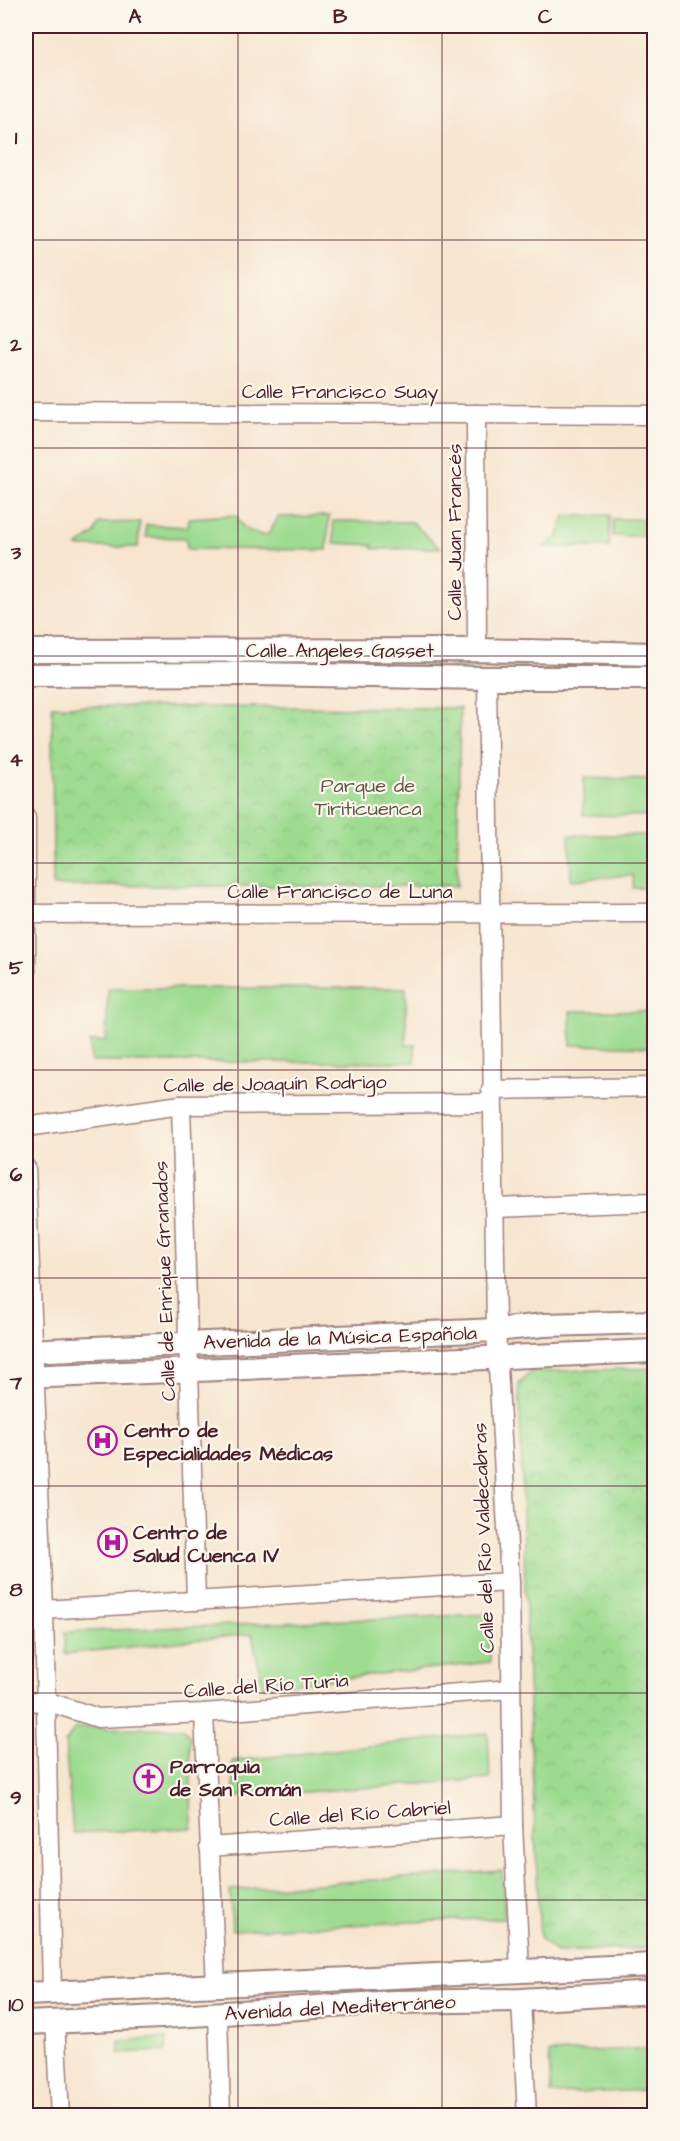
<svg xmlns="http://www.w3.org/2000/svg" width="680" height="2141" viewBox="0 0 680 2141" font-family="'Architects Daughter',sans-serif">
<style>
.park{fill:url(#park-crowns);stroke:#747d5e;stroke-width:1.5}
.garden{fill:#9ddb90;stroke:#747d5e;stroke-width:1.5}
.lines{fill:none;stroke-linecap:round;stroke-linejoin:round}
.minor-casing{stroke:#a0827d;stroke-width:21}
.tertiary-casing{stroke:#a0827d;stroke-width:26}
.minor{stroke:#fff;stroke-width:18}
.tertiary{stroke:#fff;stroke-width:22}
.grid{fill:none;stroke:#4a1f2b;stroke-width:1.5;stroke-opacity:0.55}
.labels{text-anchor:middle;stroke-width:4.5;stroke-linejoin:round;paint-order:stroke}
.street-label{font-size:20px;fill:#4a1f2b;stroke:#fbf7ec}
.park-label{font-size:20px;fill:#635749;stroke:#fbf7ec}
.poi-label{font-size:20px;font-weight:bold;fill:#4a1f2b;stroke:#fbf7ec;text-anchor:start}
.neatline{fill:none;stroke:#4a1f2b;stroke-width:2}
.grid-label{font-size:20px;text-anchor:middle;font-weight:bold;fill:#4a1f2b}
</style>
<defs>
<pattern id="park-crowns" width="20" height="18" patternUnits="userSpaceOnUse" patternTransform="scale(1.5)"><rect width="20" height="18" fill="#9ddb90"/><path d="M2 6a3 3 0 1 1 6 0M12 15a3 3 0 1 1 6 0" fill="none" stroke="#89bc7c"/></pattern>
</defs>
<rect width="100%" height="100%" fill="#fbf7ec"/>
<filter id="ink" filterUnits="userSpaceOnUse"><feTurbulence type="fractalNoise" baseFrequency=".0167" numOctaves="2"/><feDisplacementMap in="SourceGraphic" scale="12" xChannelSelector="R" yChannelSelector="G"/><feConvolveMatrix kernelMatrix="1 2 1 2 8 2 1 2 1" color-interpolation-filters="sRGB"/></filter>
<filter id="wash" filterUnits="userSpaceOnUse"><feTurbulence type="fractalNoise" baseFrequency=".008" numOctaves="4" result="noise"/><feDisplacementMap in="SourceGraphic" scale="24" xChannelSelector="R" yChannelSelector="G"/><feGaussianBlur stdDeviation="1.35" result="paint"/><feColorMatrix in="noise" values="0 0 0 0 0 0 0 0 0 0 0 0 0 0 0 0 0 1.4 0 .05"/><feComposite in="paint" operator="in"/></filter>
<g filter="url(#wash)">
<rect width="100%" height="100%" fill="#f7e5cf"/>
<!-- park -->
<g class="park">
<path d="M52,706L460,708L457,886H53Z"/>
<path d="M654,1368V1948L556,1952L540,1939L528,1681L519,1384L531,1372Z"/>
</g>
<!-- garden -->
<g class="garden">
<path d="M236,515C243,530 250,532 265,536L270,532L278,517L329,516L327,550L187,549L186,538L146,537V525L188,527L189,518Z"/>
<path d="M610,515L609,547H543L557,538L565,516Z"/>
<rect x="613" y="519" width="41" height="17"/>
<path d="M333,521L412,522L440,548L373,549V545L334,543Z"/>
<path d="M140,522L138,547H77L95,533L99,523Z"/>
<path d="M525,660L524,668L452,670L451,661Z"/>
<path d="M434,661V670H265V662Z"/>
<path d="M584,778L654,780V816L583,815Z"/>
<path d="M569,835H654V888H633V875L571,880Z"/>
<path d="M108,988H406V1045H415V1062H91L90,1042L106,1041Z"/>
<path d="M570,1011H654V1047L571,1045Z"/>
<path d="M488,1614L490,1662L263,1687L252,1634L65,1654V1632Z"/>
<path d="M75,1728H183L190,1737L192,1828L73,1833L65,1743Z"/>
<path d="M488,1733L490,1779L234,1797L233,1761Z"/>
<path d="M502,1871L505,1918L232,1930L230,1890Z"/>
<path d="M166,2038V2051L119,2053V2041Z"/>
<path d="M654,2048V2090L551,2094L549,2053Z"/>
</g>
</g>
<g filter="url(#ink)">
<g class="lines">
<defs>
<g id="minor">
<path d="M26,412L654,415"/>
<path d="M476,414L477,650"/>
<path d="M487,678L496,1330L510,1582L513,1825L520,1971"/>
<path d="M26,818V974"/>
<path d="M26,914L654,913"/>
<path d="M491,1090L654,1087"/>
<path d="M181,1105L196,1601"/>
<path d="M26,1127L181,1105L492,1103"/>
<path d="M26,1168L44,1610L52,1993"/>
<path d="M494,1208L654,1202"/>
<path d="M26,1611L510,1582"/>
<path d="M26,1702L46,1701L98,1718L204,1713L511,1689"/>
<path d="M204,1713L216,1987"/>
<path d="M209,1847L513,1825"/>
<path d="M521,2000L527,2116"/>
<path d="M218,2013L221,2116"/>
<path d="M55,2021L60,2116"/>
</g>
<g id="tertiary">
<path d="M26,651L477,650L654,654"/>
<path d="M26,675L254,674L487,678H654"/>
<path d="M26,1351L496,1330L544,1325L654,1322"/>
<path d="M26,1377L654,1351"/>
<path d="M26,1994L654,1965"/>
<path d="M26,2023L161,2017L394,2002L521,2000L654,1992"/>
</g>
</defs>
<!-- minor casing -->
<use href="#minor" class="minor-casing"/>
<!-- tertiary casing -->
<use href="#tertiary" class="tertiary-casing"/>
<!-- minor -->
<use href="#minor" class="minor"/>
<!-- tertiary -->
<use href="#tertiary" class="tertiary"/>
</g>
</g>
<!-- grid -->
<path class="grid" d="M238,26V2116M442,26V2116M26,240H654M26,448H654M26,656H654M26,863H654M26,1070H654M26,1278H654M26,1486H654M26,1693H654M26,1900H654"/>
<!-- icons -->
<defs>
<symbol id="hospital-ring" viewBox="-11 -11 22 22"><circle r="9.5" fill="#fbf7ec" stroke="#b5179e" stroke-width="1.5"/><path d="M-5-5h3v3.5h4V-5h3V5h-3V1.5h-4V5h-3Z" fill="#b5179e"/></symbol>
<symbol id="church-ring" viewBox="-11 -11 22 22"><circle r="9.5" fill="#fbf7ec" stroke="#b5179e" stroke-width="1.5"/><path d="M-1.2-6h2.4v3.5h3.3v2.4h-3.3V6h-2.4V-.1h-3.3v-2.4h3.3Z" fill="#b5179e"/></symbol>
</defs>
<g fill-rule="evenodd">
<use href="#hospital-ring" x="86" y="1424" width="33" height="33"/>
<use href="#hospital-ring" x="96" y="1526" width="33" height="33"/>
<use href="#church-ring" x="132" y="1762" width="33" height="33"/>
</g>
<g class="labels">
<!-- street labels -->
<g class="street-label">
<text x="340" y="398">Calle Francisco Suay</text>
<text transform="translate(454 532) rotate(-90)" y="7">Calle Juan Francés</text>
<text x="340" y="657">Calle Angeles Gasset</text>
<text x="340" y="898">Calle Francisco de Luna</text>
<text transform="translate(275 1083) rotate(-1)" y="7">Calle de Joaquín Rodrigo</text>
<text transform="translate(164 1281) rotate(-92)" y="7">Calle de Enrique Granados</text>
<text transform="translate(340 1337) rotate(-2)" y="7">Avenida de la Música Española</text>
<text transform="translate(483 1538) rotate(-92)" y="7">Calle del Río Valdecabras</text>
<text transform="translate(266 1685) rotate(-4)" y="7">Calle del Río Turia</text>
<text transform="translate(360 1813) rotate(-4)" y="7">Calle del Río Cabriel</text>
<text transform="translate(340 2007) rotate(-3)" y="7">Avenida del Mediterráneo</text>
</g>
<!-- park labels -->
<g class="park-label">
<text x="368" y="792">Parque de<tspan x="368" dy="23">Tiriticuenca</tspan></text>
</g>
<!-- poi labels -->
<g class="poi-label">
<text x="124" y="1437">Centro de<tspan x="124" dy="23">Especialidades Médicas</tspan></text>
<text x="133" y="1539">Centro de<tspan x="133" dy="23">Salud Cuenca IV</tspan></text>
<text x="170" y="1773">Parroquia<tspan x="170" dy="23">de San Román</tspan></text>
</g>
</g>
<!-- margin -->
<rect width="680" height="2141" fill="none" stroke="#fbf7ec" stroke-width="66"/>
<rect x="33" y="33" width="614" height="2075" class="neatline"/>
<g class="grid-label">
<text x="135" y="23">A</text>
<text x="340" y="23">B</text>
<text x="545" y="23">C</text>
<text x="16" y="144">1</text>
<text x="16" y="351">2</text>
<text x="16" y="559">3</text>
<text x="16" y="766">4</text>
<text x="16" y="974">5</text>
<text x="16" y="1181">6</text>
<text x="16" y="1389">7</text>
<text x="16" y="1596">8</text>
<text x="16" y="1804">9</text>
<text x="16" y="2011">10</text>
</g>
</svg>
